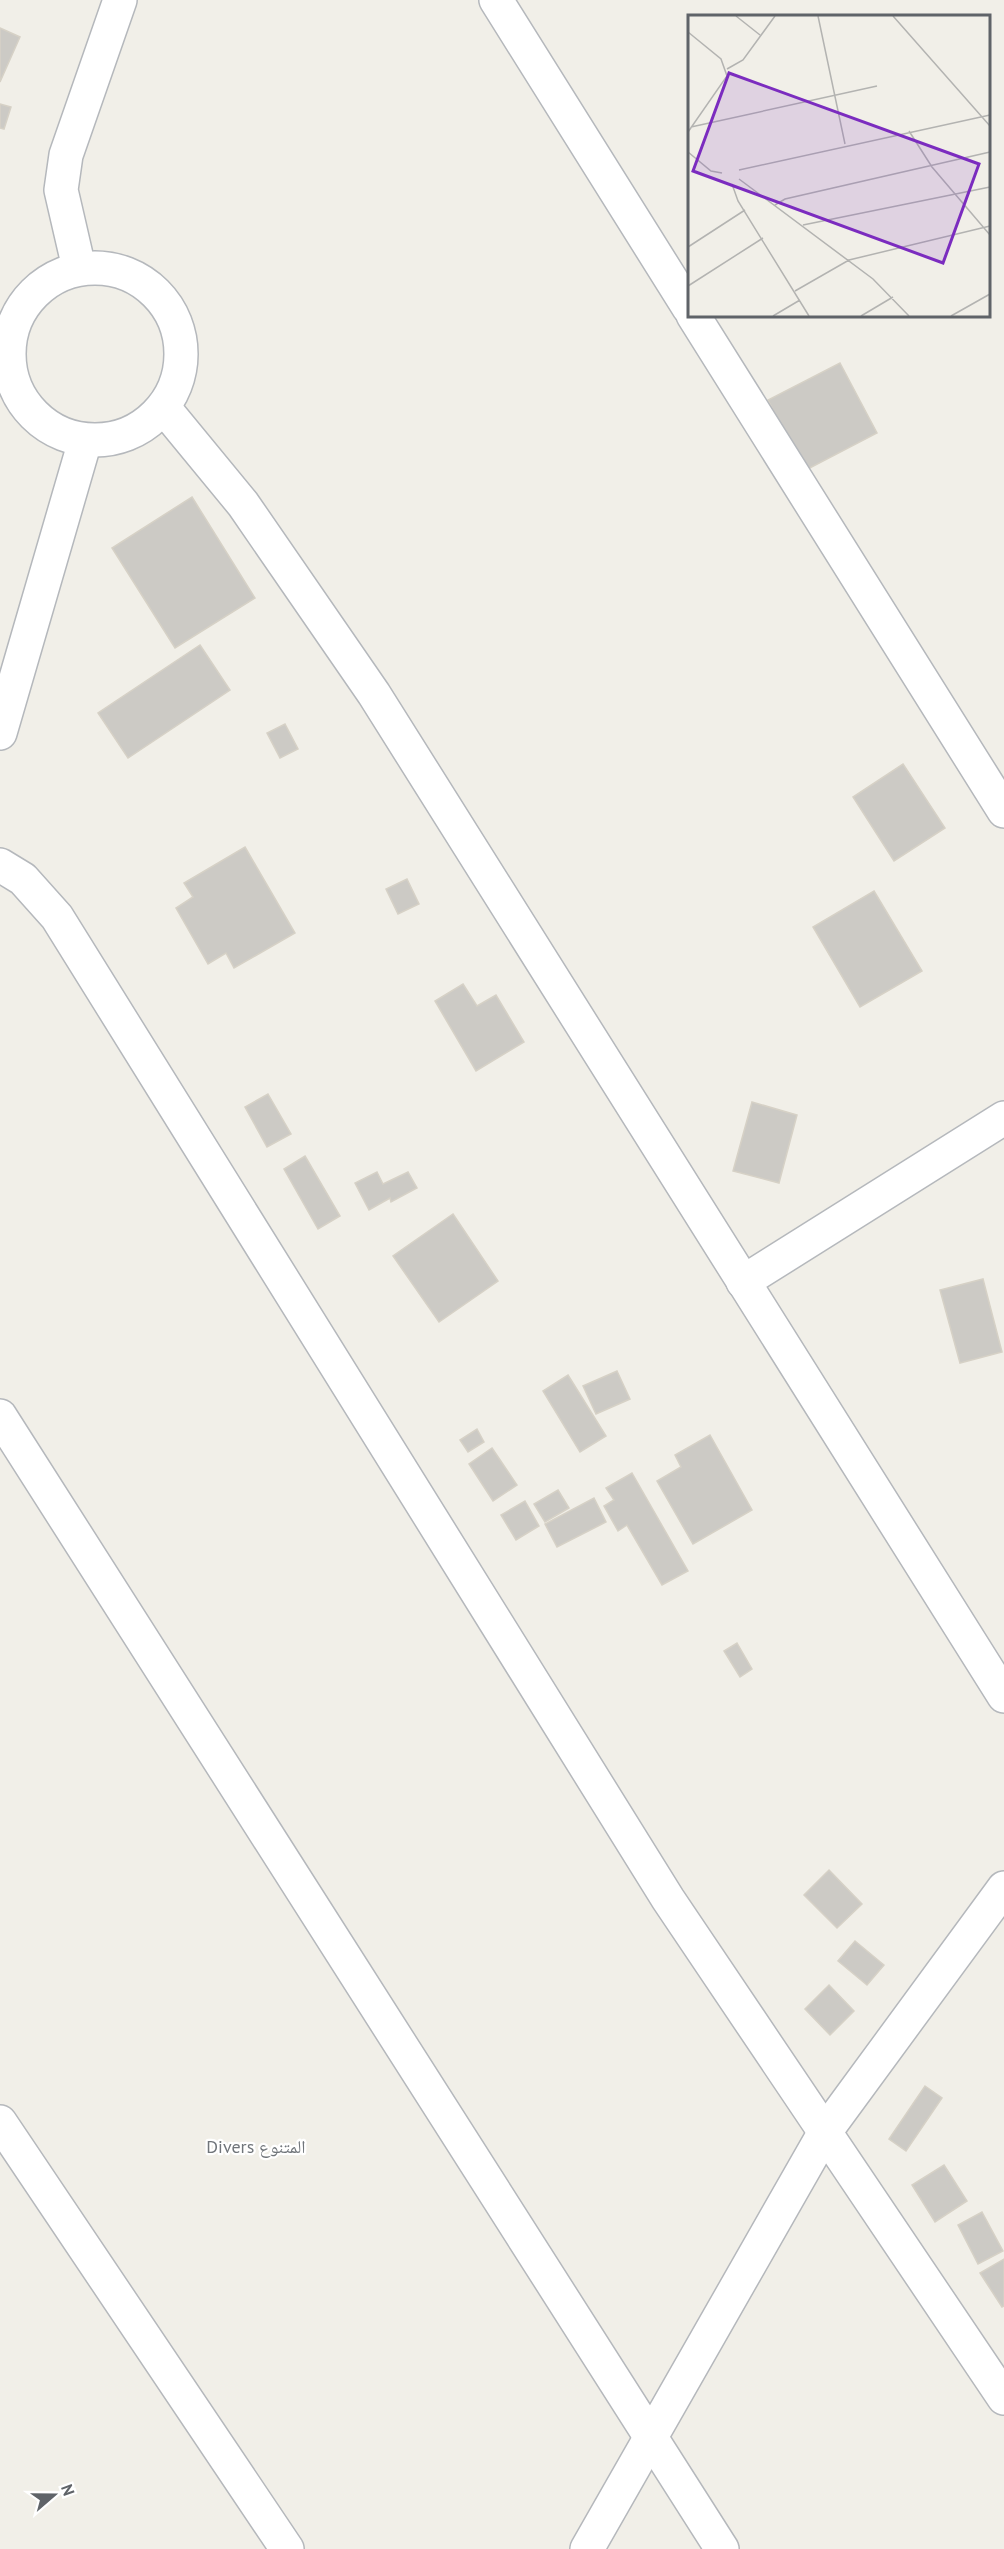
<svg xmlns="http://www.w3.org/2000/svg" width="1004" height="2549" viewBox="0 0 1004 2549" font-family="'PT Sans','Noto Naskh Arabic',sans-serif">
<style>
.building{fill:#cccac5;stroke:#d6d1c6;stroke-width:1.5}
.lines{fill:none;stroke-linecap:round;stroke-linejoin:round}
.minor-casing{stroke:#b5b8bc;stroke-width:36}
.minor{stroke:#fff;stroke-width:33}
.labels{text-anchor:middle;stroke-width:4.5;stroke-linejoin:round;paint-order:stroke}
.quarter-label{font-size:18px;fill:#70757a;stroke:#fff}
.inset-road{fill:none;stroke:#b3b3b1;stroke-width:1.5}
.view{fill:#7b2cbf;fill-opacity:0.15;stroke:#7b2cbf;stroke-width:3}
.inset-edge{fill:none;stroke:#5f6368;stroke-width:3}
</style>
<rect width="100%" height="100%" fill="#f1efe8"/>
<!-- building -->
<g class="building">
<path d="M0,28L20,37L0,82Z"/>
<path d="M0,104L11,107L4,129L0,128Z"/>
<path d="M840,363L877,433L804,471L768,400Z"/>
<path d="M192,497L255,598L175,648L112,548Z"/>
<path d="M200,645L230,690L128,758L98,713Z"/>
<path d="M285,724L298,749L280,758L267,733Z"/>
<path d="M903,764L945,828L894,861L853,797Z"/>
<path d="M245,847L295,933L234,968L226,953L208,964L176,908L193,897L184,883Z"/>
<path d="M407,879L419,904L398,914L386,889Z"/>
<path d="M874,891L922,971L860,1007L813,927Z"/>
<path d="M463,984L477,1006L496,995L524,1042L476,1071L435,1001Z"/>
<path d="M268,1094L291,1134L267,1147L245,1107Z"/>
<path d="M752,1102L797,1115L779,1183L733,1171Z"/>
<path d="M305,1156L340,1216L318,1229L284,1169Z"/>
<path d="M377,1172L383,1184L408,1172L417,1188L391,1202L390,1198L369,1210L355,1183Z"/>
<path d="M453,1214L498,1281L439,1322L393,1256Z"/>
<path d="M983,1279L1002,1352L960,1363L940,1290Z"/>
<path d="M617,1371L630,1399L596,1414L583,1386Z"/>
<path d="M568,1375L606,1436L580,1452L543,1391Z"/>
<path d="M477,1429L484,1442L468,1452L460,1440Z"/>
<path d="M710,1435L752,1510L693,1544L657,1481L681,1467L675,1455Z"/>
<path d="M492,1448L517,1485L493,1501L469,1464Z"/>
<path d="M632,1473L688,1571L662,1585L627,1525L618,1531L604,1506L614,1500L606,1488Z"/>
<path d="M558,1490L569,1508L545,1522L534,1504Z"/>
<path d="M594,1498L606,1522L557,1547L545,1524Z"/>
<path d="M525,1501L539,1526L516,1540L501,1515Z"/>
<path d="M737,1643L752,1669L740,1677L724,1651Z"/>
<path d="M829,1870L862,1904L837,1928L804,1895Z"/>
<path d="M855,1941L884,1965L867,1985L838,1961Z"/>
<path d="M829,1985L854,2011L830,2035L805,2009Z"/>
<path d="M925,2086L942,2098L906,2151L889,2139Z"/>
<path d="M944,2165L967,2201L935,2222L912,2185Z"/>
<path d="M982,2212L1003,2251L978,2264L958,2225Z"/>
<path d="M1004,2259V2306L1002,2307L980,2273Z"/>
</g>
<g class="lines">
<defs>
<g id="minor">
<path d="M496,0L689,308"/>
<circle cx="95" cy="354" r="86"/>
<path d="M79,268L61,190L66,155L120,0"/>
<path d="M693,315L1004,811"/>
<path d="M164,408L243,504L374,694L1004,1696"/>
<path d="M0,733L85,441"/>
<path d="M0,865L23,879L57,917L668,1899L1004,2398"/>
<path d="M743,1282L1004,1118"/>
<path d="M0,1416L722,2549"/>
<path d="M0,2122L287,2549"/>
<path d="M587,2549L825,2132L1004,1888"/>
</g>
</defs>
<!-- minor casing -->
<use href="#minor" class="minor-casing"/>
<!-- minor -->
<use href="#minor" class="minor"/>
</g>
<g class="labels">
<!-- quarter labels -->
<g class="quarter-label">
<text x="256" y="2153">Divers المتنوع</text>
</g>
</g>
<!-- overview -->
<g transform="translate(688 15)">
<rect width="302" height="302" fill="#f1efe8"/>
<path class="inset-road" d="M48,1L72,20M130,1L157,129M205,1L302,111M0,17L33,44L39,61L0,117M39,54L55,45L87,1M3,112L189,71M221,116L244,152L302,220M0,137L23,156L34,158M51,155L302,100M51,164L185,264L221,301M44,169L50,186L121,301M87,190L97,184L302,137M115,210L302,172M0,232L57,195M0,271L75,223M107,276L161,245L302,211M85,301L112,285M173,301L205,282M263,301L302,279"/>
<path class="view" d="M41,58L291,149L255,248L5,156Z"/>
<rect width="302" height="302" class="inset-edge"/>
</g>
<!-- north arrow -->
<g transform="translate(54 2495) rotate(70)" stroke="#ffffff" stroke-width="4.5" paint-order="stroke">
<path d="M0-4.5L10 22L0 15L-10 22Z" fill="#5f6368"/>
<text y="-9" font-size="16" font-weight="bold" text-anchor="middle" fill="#5f6368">N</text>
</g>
</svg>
